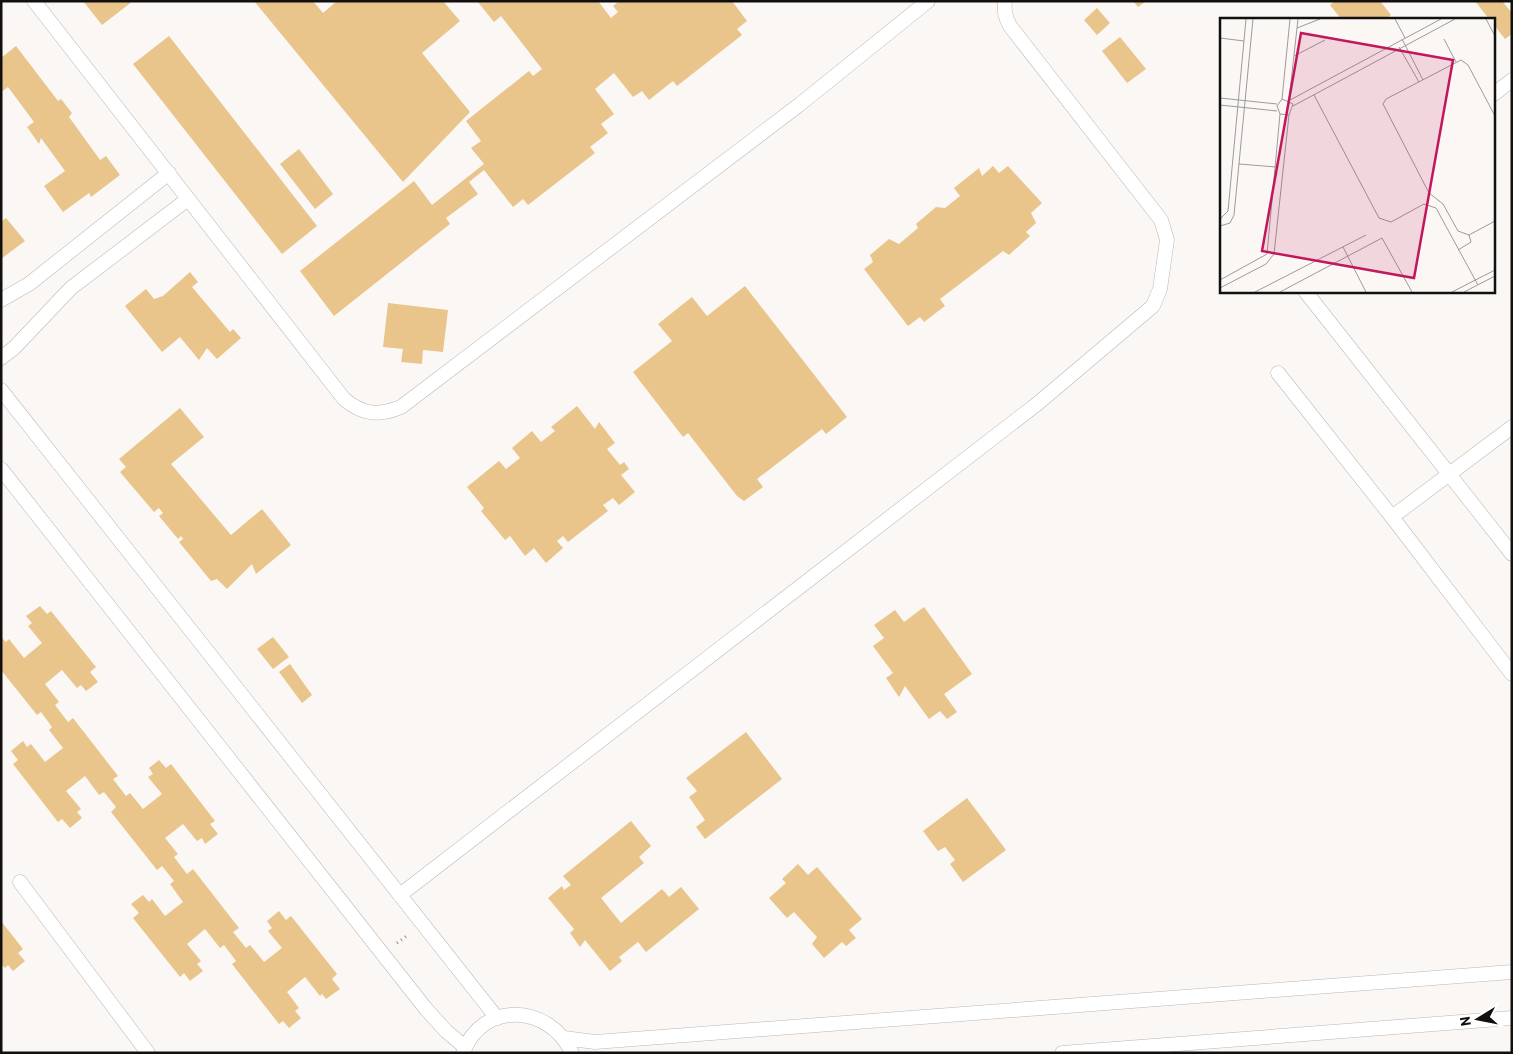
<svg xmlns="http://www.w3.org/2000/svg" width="1513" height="1054" viewBox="0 0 1513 1054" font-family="Barlow,sans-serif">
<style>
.building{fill:#e9c58b}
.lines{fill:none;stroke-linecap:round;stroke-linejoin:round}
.service-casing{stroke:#bab7b5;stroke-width:15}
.path{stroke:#8e8c8a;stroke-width:3;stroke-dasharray:1 4;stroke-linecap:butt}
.service{stroke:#fff;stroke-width:14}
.inset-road{fill:none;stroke:#9d9b99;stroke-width:1}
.view{fill:#c2185b;fill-opacity:0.15;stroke:#c2185b;stroke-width:2.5}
.inset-edge{fill:none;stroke:#11100f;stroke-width:2.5}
</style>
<rect width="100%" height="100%" fill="#faf7f5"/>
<!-- building -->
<g class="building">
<path d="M83,1H133L102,25Z"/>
<path d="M254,1H313L323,13L337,1H443L460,21L422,53L470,112L403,182Z"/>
<path d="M477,1H598L611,18L618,12L613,6L619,1H732L747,21L737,29L742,35L677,86L673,81L649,100L642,91L633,97L614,73L595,89L614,114L601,124L608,133L590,147L595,153L528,205L523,199L513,207L484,170L469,182L478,194L446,218L450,224L334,316L300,271L414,181L432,205L484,164L471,148L481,141L466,121L529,71L533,76L542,69L501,16L494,22Z"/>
<path d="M1133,1H1146L1138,7Z"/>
<path d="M1335,1H1380L1391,15L1386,19H1341L1330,5Z"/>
<path d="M1475,1H1502L1512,13V34L1505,39L1494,25V19H1489Z"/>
<path d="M1097,8L1110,23L1097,35L1084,20Z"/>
<path d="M169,36L317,226L282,254L133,64Z"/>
<path d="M1120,37L1146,69L1127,83L1102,51Z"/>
<path d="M16,46L58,101L61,99L72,113L69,117L100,160L106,156L120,175L91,197L89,193L63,212L44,186L65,171L41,138L39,144L27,127L34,122L8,87L1,92V58Z"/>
<path d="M299,149L333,194L315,209L280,164Z"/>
<path d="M993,166L999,173L1008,166L1042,203L1031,213L1036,223L1026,232L1030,236L1009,255L1003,251L940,299L945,306L924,322L920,317L908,326L864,269L873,262L870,255L889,239L899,244L918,228L916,224L936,207L945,208L960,196L954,188L979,168L982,176Z"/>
<path d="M6,218L25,241L1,259V222Z"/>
<path d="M190,272L198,282L192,287L230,332L233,329L241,338L217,359L207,348L199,360L180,337L162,352L125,306L146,289L154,299L163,296Z"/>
<path d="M745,286L847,417L826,434L822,429L757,479L763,487L744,501L737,496L688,433L683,437L633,372L672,341L658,324L692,297L707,316Z"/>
<path d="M388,303L448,310L443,352L423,350L422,364L401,362L403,349L383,347Z"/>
<path d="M577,406L595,429L599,422L615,443L607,449L620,465L624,462L629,469L621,475L635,492L619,505L613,498L603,505L608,511L568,542L563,536L557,541L563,548L546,563L534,548L525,556L510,536L505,540L481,511L484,508L467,487L499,461L506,469L520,458L512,448L532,431L541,442L555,431L551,427Z"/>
<path d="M180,408L204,437L171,464L231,535L262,509L291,545L256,574L252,564L227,589L217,579L211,581L179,542L183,539L181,536L178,539L159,516L163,513L159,508L154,512L120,472L126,467L119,459Z"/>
<path d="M40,606L47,614L51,611L96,667L90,672L98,682L86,691L81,685L77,688L62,670L45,684L59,702L55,705L68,722L73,718L118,776L113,779L126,796L130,793L143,809L162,794L148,777L153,774L149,768L159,760L166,768L171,764L215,821L210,824L218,834L205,844L202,838L197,841L183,824L165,838L178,854L174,857L187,874L193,869L239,928L233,932L246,948L250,945L264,962L282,948L268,931L272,928L267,921L279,911L286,920L291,916L337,974L332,979L340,989L326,999L322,994L320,996L305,977L287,992L299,1008L295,1011L301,1018L289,1028L283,1021L279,1024L232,964L236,961L224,945L220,948L205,929L187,944L201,961L197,964L203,971L190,981L184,973L180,977L133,918L139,913L131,904L143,895L149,902L152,899L165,916L183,902L170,884L174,881L162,866L157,870L111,812L116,807L104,792L99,795L85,776L66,791L81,809L77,812L82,818L70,828L62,819L58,822L13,764L18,760L11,751L23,741L27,747L31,744L45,762L63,748L49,730L52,727L41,712L37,715L1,670V637L6,642L9,639L24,658L42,643L28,626L32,623L26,616Z"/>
<path d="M924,607L972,674L944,694L957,712L947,719L940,711L929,719L905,686L899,697L886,678L893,673L873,646L884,638L874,625L895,610L904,622Z"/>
<path d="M273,637L289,657L273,669L257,649Z"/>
<path d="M290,664L312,695L302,703L279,672Z"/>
<path d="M746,732L782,779L705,839L696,827L705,820L689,797L697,791L686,778Z"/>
<path d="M967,798L1006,850L963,882L950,864L955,860L945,847L938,851L923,831Z"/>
<path d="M631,821L651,846L639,857L644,863L601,898L621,923L662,889L669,897L681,887L699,909L646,952L638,942L619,957L622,961L610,971L585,940L580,947L570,933L574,929L548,898L562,886L564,890L571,885L563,876Z"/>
<path d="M798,864L808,875L817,867L862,919L849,930L856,938L846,946L842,942L824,958L812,944L817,937L794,912L787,918L769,898L786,883L782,879Z"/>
<path d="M1,921L23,949L18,953L25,961L13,971L8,965L5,968L1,964Z"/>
</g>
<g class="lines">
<defs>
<g id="service">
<path d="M34,1L344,399C363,415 379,416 401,407L799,105L928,1"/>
<path d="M1494,94L1512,80"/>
<path d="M1305,291L1512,554"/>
<path d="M1,300L29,284L169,173"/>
<path d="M1,358L14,348L71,288L188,199"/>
<path d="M1278,373L1392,517L1512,674"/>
<path d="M1,390L497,1018"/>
<path d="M1,469L426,1009L446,1031L465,1047"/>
<path d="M1392,517L1512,427"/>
<path d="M20,882L148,1053"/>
<path d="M400,895L1037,404L1153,306L1160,289L1167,240L1161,220L1010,26C1005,17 1004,11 1005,1"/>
<path d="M564,1038L595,1042L1512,972"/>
<path d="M463,1053C482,1000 550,1004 572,1053"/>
<path d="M1062,1053L1512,1018"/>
</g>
</defs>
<!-- service casing -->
<use href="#service" class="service-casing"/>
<!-- path -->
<path class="path" d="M397,943L408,935"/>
<!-- service -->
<use href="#service" class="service"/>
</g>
<!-- overview -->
<g transform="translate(1220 18)">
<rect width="275" height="275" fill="#faf7f5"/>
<path class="inset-road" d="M175,1L185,20M266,1L275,18M77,10L100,1M0,20L24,23M182,21L203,62M224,21L236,44M179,29L199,64M74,38L105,22M94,77L159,200L171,204L204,186L216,190L258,267M0,80L57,86M62,81L73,86L69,97L60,96L57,88L62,81L70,1M69,82L78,1M70,82L221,1M0,87L57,93M73,88L235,1M275,98L248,47L241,42L166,81L163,86L209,175L223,186L238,213L249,217L275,203M19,146L56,149M0,201L8,193L26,1M0,208L10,205L14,197L33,1M123,229L146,274M238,232L251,224L249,217M0,262L47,236L60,96M0,270L46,246L54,236L69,97M35,274L146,217M60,274L162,220L192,274M232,274L275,252M244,274L275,258"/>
<path class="view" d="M81,15L233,42L194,260L42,233Z"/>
<rect width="275" height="275" class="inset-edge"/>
</g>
<!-- border -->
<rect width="1513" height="1054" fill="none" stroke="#11100f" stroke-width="5"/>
<!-- north arrow -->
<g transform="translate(1478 1019) rotate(260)" stroke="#ffffff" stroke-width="4" paint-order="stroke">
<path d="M0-4L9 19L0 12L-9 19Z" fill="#11100f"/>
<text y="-8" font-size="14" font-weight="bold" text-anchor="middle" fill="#11100f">N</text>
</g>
</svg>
